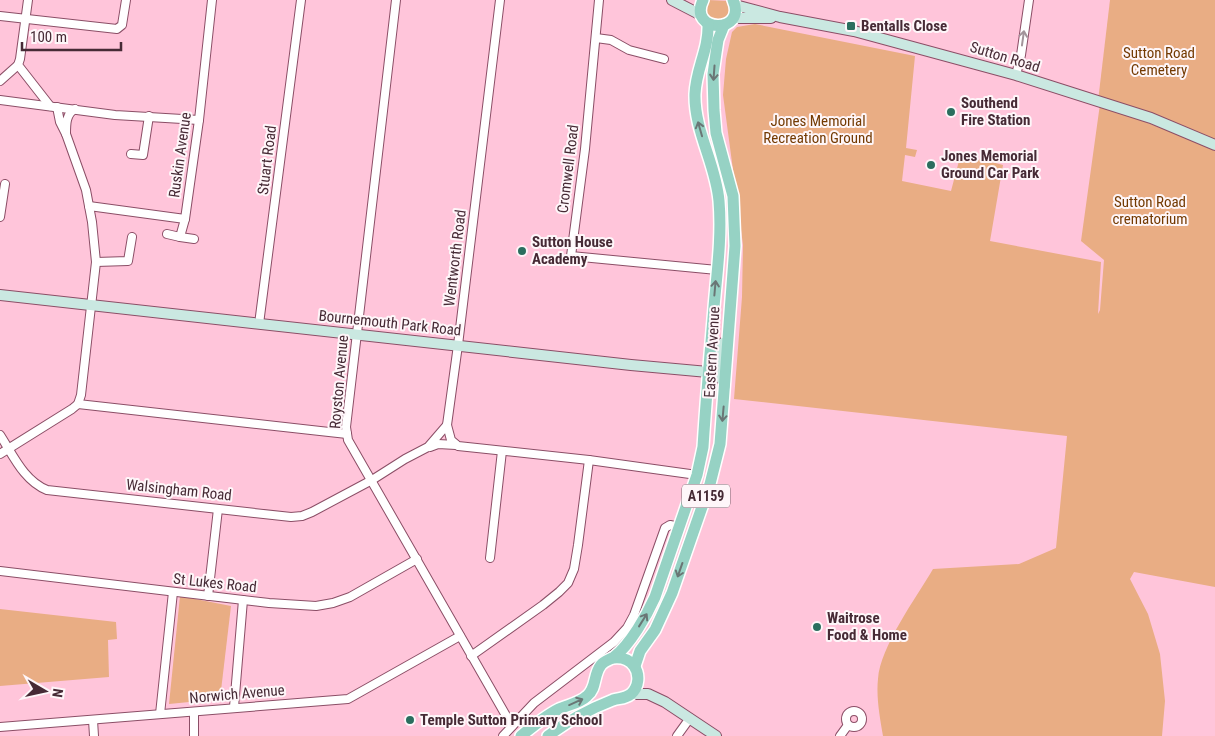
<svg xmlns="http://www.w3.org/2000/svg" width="1215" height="736" viewBox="0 0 1215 736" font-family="'Roboto Condensed',sans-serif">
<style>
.green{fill:#e9ad84}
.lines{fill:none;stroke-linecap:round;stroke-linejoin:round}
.street-casing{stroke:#8b4e66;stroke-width:10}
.secondary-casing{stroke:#8b4e66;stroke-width:12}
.primary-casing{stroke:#fff;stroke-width:14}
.street{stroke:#fff;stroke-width:8}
.secondary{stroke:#cae8e1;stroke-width:10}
.primary{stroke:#96d2c4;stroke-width:11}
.oneway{stroke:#a2949a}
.oneway2{stroke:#6a7675}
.poi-dot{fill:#2b6e5e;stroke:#fef6f9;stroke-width:2}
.labels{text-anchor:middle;stroke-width:4;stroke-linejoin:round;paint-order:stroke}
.shield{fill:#fef6f9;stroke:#7d6770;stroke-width:1}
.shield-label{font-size:14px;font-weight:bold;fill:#462a35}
.poi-label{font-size:15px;font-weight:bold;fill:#462a35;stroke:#fef6f9;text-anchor:start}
.park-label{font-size:15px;fill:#733a02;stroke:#fef6f9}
.street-label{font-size:15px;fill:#462a35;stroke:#fef6f9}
</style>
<rect width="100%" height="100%" fill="#ffc5da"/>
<!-- green -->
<g class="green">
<path d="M708,0L728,1L730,10C726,23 711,23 705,11Z"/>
<path d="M1110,0H1215V145L1098,101Z"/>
<path d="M755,24L915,56L906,148L917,150L915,157L905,155L902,181L951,191L960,157L979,160L980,159L1003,165L990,241L1101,262L1098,314L1100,310L1104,260L1081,241L1100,104L1181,136L1215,151V587L1134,572L1130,579L1148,614L1160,654L1165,701L1162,736H883C880,718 876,697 878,679C880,647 916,598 933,569L1019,564L1056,548L1067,436L734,399L742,297L743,245L723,95L726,59L732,32L737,27Z"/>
<path d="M180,596L231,606L220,699L169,704Z"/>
<path d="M0,609L116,622L117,639L108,640L109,677L0,686Z"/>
</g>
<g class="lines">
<defs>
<g id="street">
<path d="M28,0L20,59L18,65L50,106"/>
<path d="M396,0L346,427L348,440L512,726"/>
<path d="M599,0L585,149L571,256L717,270"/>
<path d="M0,16L117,29L122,25L126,0"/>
<path d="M596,38L611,40L629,50L664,59"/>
<path d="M1016,75L1021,55L1029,0"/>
<path d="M0,81L18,65"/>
<path d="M0,100L115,115L199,120"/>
<path d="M57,107L60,122L66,134C66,124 66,114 75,109"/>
<path d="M131,154L143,155L149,116"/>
<path d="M89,206L185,219L199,120L212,0"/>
<path d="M0,217L5,184"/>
<path d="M167,234L180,237L185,219"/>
<path d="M180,237L194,239"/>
<path d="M96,262L128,261L132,237"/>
<path d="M259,324L301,0"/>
<path d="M78,404L347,434"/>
<path d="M447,425L451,440L458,446L589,460L697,475"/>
<path d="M0,435C13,455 24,481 47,490L291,517L302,516L312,512L372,480L405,459L428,447L447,425L458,345L500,0"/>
<path d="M430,447L438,444L456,445"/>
<path d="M0,454L72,409L78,404L81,395L96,262L92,222L86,190L66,134"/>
<path d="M490,558L502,451"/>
<path d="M0,571L269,603L316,606L333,603L350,597L417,559"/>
<path d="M208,596L218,509"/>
<path d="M471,656L543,605L559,592L568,583L574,569L578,545L589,460"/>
<path d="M234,707L243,600"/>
<circle cx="854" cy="719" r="8"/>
<path d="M160,714L173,592"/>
<path d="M93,720L94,736"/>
<path d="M0,727L348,699L460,636"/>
<path d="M194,736V712"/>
<path d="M503,736L534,703L614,642L627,628L634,615L665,528L670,525L679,527"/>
<path d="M677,736L690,718"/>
<path d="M840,736L848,725"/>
</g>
<g id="secondary">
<path d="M672,0L701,15"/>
<path d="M735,5L780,17L854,31L1016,75L1151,118L1215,145"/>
<path d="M733,18H771"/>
<path d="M0,295L631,365L708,372C717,373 722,377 725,386"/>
<path d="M714,373L719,367L723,343"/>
<path d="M631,694H648L665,702L716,736"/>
</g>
<g id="primary">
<path d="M703,0C687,33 748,35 733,0"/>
<path d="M635,666L640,651L655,630L672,593L710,484L720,444L735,246L733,196L716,133L714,110L713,74L716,53L718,40L724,25"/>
<path d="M521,736C533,726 545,716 559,709C568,705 580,703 587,696C597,688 593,675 601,665C604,661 609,660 614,657C630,645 647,615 655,597L697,475L703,447C706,400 710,353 714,307C717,272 722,236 719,201C716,164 694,131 695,94C696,68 709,50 708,24"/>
<path d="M548,736C567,721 590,709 613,700C619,698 625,699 631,694C639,687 640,674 634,666C629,659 621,657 613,658"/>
</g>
</defs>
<!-- street casing -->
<use href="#street" class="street-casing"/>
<!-- secondary casing -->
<use href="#secondary" class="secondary-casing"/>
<!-- primary casing -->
<use href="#primary" class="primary-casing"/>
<!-- street -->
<use href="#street" class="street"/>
<!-- secondary -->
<use href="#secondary" class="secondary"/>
<!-- primary -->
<use href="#primary" class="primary"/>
</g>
<!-- one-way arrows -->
<defs><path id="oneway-shaft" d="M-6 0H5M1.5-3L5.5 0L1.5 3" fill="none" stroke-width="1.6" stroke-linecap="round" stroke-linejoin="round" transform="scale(1.25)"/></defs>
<use class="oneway" href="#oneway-shaft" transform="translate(1023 38) rotate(-82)"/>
<g class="oneway2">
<use href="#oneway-shaft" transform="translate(714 73) rotate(94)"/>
<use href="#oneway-shaft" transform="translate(700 129) rotate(-106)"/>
<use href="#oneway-shaft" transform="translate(715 288) rotate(-85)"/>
<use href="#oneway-shaft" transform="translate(723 414) rotate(95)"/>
<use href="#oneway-shaft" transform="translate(680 570) rotate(109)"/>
<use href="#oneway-shaft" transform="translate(643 620) rotate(-58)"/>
<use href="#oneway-shaft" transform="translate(576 702) rotate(-24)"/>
</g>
<!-- markers -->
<g class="poi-dot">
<rect x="846" y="21" width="10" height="10" rx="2.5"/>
<circle cx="951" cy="112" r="5"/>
<circle cx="931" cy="165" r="5"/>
<circle cx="522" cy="251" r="5"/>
<circle cx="817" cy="627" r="5"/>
<circle cx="410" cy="720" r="5"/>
</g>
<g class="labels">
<!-- shield labels -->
<rect class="shield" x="682" y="484.5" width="48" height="23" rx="4"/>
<g class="shield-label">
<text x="706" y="501">A1159</text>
</g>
<!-- poi labels -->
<g class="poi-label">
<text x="861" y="31">Bentalls Close</text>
<text x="961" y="108">Southend<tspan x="961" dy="17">Fire Station</tspan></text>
<text x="941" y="161">Jones Memorial<tspan x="941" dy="17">Ground Car Park</tspan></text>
<text x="532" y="247">Sutton House<tspan x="532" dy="17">Academy</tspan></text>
<text x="827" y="623">Waitrose<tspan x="827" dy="17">Food &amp; Home</tspan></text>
<text x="420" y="725">Temple Sutton Primary School</text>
</g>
<!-- park labels -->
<g class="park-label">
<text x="1159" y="58">Sutton Road<tspan x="1159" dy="17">Cemetery</tspan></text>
<text x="818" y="126">Jones Memorial<tspan x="818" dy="17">Recreation Ground</tspan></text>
<text x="1150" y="207">Sutton Road<tspan x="1150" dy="17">crematorium</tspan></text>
</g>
<!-- street labels -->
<g class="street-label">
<text transform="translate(1005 57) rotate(17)" y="5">Sutton Road</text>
<text transform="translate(180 155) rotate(-82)" y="5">Ruskin Avenue</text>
<text transform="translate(267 160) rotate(-83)" y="5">Stuart Road</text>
<text transform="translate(568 169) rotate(-83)" y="5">Cromwell Road</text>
<text transform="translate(455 258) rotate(-83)" y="5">Wentworth Road</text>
<text transform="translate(390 323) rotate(6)" y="5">Bournemouth Park Road</text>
<text transform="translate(712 352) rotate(-87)" y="5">Eastern Avenue</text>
<text transform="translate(339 382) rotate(-85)" y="5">Royston Avenue</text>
<text transform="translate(179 490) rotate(6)" y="5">Walsingham Road</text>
<text transform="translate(215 583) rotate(6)" y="5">St Lukes Road</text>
<text transform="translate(237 694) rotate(-5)" y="5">Norwich Avenue</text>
</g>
</g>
<!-- north arrow -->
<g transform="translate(45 691) rotate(99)" stroke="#fef6f9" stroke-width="4" paint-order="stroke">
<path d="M0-4L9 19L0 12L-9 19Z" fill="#462a35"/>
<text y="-8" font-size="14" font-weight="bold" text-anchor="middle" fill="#462a35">N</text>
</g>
<!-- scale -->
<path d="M22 42v8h99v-8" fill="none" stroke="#462a35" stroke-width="2.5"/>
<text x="30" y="42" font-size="15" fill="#462a35" stroke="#fef6f9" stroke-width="4" paint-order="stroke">100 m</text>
</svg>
